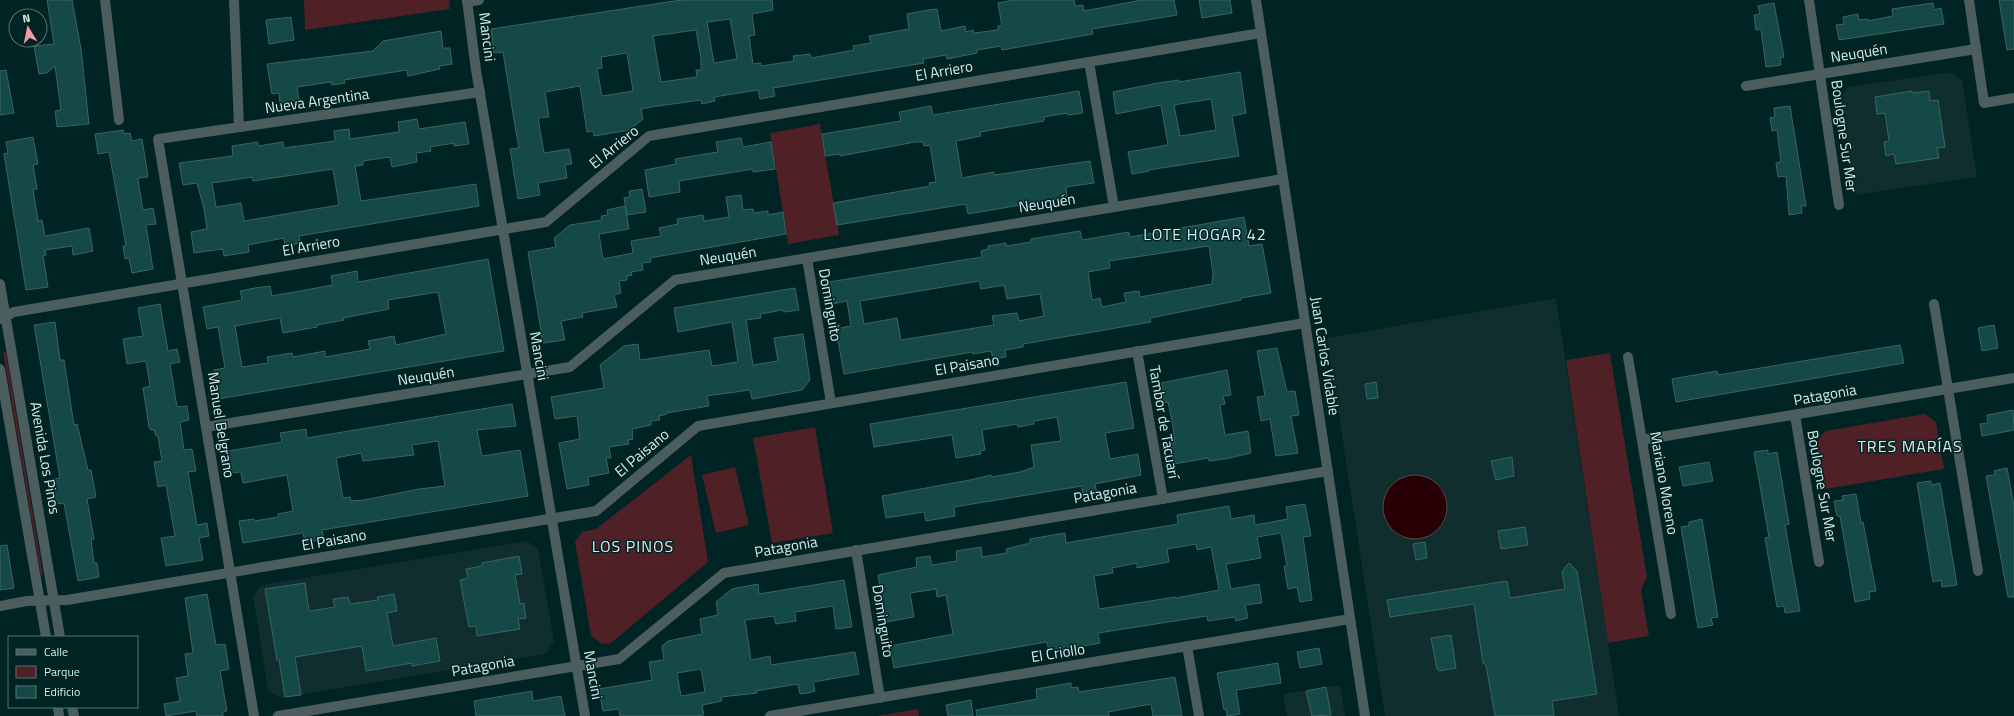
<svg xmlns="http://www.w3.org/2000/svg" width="2014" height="716" viewBox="0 0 2014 716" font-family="'Titillium Web',sans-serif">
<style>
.built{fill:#0f2e2d}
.green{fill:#4f2025}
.water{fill:#260005;stroke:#5b474a}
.building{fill:#154948;stroke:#396564;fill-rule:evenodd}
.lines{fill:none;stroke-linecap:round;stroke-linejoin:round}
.minor{stroke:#4b5d5d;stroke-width:10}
.labels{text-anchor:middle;stroke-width:3;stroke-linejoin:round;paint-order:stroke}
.street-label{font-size:15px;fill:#d6edec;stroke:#002323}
.neighbourhood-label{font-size:16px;letter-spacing:1px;fill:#d6edec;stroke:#002323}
</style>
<rect width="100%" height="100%" fill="#002323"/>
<!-- built -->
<g class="built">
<path d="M1951,72L1962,80L1977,177L1855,195L1840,98L1848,87Z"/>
<path d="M1556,298L1619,716H1385L1327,338Z"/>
<path d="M527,541L538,549L554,641L546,654L280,698L268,690L253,596L261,585Z"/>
<path d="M1340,685L1345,716H1287L1283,694Z"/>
</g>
<!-- green -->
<g class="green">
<path d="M304,0H449L450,9L305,30Z"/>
<path d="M820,124L839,235L788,244L770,133Z"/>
<path d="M3,352H6L43,575H41Z"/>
<path d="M1610,353L1647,577L1641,590L1649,636L1608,643L1566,360Z"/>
<path d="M1925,414L1936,422L1944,469L1825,489L1817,442L1825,431Z"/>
<path d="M815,427L833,533L772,543L753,438Z"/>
<path d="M691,455L708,562L611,643L602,644L591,636L575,542L582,532L596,529Z"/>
<path d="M735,467L749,525L716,533L702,475Z"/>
<path d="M918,709L919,716H877Z"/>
</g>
<!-- water -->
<circle class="water" cx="1415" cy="507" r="32"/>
<!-- building -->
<g class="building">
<path d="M47,0H72L81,49L89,124L57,127L55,111L61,110L55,66L47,73L39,74L34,46L54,44Z"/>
<path d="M681,0H772L773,10L752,14L755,35L749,36L753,64L761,63V66L794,61L793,56L810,54L811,58L854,50L853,46L871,43L869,36L909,29L907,14L928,10L937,9L941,31L965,26L966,32L973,30L974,33L998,30V26H1002L998,3L1014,0H1074L1075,6L1083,5L1084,11L1142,0H1174L1177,15L1092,29L1093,34L1002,50L1001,46L977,50V53L947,59L946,55L923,59L924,63L773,88L775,96L760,99L758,90L714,97L715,101L702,104L701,100L651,107L641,109L643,119L630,130L594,136L593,131L587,132L580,86L545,92L549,117L538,118L544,153L569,149L572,164L565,165L567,178L538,183L540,195L518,199L510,149L519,148L516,132L503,52L494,53L491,29ZM730,19L737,59L714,63L707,22ZM696,30L701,58V70H696L697,77L661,82L653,36ZM627,53L633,91L602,96L597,69L602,68L601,57Z"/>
<path d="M1199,0H1230L1232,13L1202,18Z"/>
<path d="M1999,0H2014V49L2007,50Z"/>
<path d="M1774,3L1784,57L1780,58L1781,65L1766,67L1761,29L1756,30L1754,15L1760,14L1758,6Z"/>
<path d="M1933,3L1934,10L1941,8L1944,24L1839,40L1836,25L1844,24L1843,17L1858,14L1859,20L1868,19V21L1893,16L1892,9Z"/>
<path d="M291,17L294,40L269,44L266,20Z"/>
<path d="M441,31L443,48H450L452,64L439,66L440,69L408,76L407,70L344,80L345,83L332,85L331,82L297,87L299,100L280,103L279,93L272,94L267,64L373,51L383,41Z"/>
<path d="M6,70L14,113L0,115V71Z"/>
<path d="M1240,72L1246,113L1232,116L1239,156L1148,170L1149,171L1132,174L1128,152L1168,145L1161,105L1116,114L1113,92L1158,83L1179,80V82ZM1211,99L1216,130L1180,136L1174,105Z"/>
<path d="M1079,91L1083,113L1068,115L1067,113L1044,117V121L980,132L981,136L956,141L962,178L994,172V175L1090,161L1094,183L1066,187L1067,197L968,214L966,204L837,225L833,203L930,186L929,183L936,182L930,145L924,146L923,142H915L840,156V154L825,156L822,134L901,121L899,112L920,108L931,106L933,115Z"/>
<path d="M1912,91V93L1929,91L1930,101L1938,100L1945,147L1937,148L1939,158L1896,164L1894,154L1886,156L1884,142L1889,141L1885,113L1877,114L1875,97Z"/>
<path d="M1790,106L1806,206H1801L1802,213L1789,215L1786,176L1778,177L1776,163L1781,162L1777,130L1772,131L1770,118L1775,117L1774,108Z"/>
<path d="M417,119L419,129L465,122L469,144L454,146V143L430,147L431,151L416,153L417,162L392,167L390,157L363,161V165L355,166L361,201L476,184L479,206L299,236L300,243L285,246L284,238L248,245L249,252L224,256L223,249L194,253L191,232L207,229L204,209L197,183L183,185L179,163L233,156L232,146L258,142V146L283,142L284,148L335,141L334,131L349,129L350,139L399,132L398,122ZM333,169L339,205L244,221L241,203L216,207L212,183L252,177L253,181Z"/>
<path d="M123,130L124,134L130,133L132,141L142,139L148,177L138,178L139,187L143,210L153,208L156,224L146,225L153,269L132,273L129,258L125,259L123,246H126L109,152L98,154L95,134Z"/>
<path d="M33,137L38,164L33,165L37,189H33L38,221L42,220L45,236L89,228L93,251L73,255L72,246L45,250L46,255L43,256L48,287L26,290L4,154L8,153L6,142Z"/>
<path d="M741,138L743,147L771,142L775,169L753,172V169L679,181L680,192L649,197L645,170L676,164L675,159L718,152L716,142Z"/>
<path d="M642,189L646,212L627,215L624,198L630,197L629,191Z"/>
<path d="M741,195L743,210L753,209L754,213L768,211V215L783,212L786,234L650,258L651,262L642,263L643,270L631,272L632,275L627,276V280L619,281L621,293L614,295L617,307L582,313L583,317L561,321L565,340L543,343L528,252L556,247L554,238L570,225L602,220L601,216L608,215L607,210L625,206L629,229L599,234L603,259L633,253L631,241L661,236L659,228L678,224L677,219L703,215L704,221L729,217L726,197Z"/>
<path d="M1244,217L1249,246L1262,244L1271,293L1241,298V300L1150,318L1151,322L1023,344V347L1005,350L1006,357L993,359L991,351L973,354V352L844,374L836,329L851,326L847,301L832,304L829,282L982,257L981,251L988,249V246L1006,243V246L1031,242V239L1080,231L1082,240L1129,232L1130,237ZM1209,246L1213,274L1212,284L1140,297L1139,291L1124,293L1126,302L1102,307L1100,298L1092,300L1088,272L1110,268L1109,261ZM979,281L981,289L1004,285L1007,299L1040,294L1044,316L1019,321L1017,313L992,316L994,325L901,340L897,318L864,324L860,301Z"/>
<path d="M488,259L504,351L218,399L214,370L225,368L218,327L207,329L203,307L242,300L240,291L255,288L270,286L272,296L333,285L331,276L357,271L358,282ZM438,292L446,334L396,345L394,336L368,341L370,349L325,357V351L293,357L292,353L267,357L268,363L242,367L235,326L280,318L283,333L317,327V325L344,320L343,318L389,309L388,300Z"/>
<path d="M795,288L799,310L784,312L783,310L760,314L761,318L746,320L753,365L778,361L774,338L803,334L810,380L802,390L752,399L750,390L707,396L709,406L666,413L667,414L659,416L660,420L651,421V425L632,429L633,439L628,440L629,444L609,447L611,458H606L609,473L588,477L589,485L567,489L559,443L580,439L577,416L555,419L551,397L604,388L600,365L624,346L638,344L640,360L709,350L712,366L738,362L732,322L678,332L674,308Z"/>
<path d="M160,304L168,351L177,349L180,362L170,364L177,407L187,406L189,420L180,422L184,450L192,449L196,471L188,472L197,525L207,523L209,536L199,538L203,560L166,566L161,538L175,536L166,485L158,487L154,462L162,461L158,436H156L154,430H151L149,427L143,388L150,386L146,361L127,364L123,339L143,336L138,308Z"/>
<path d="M55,322L60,360H64L74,425L77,424L88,470H91L96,497L87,499L94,539H91L94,563H97L99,577L78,581L64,503L53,504L49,480L60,478L34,325Z"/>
<path d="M1994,325L1998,348L1982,351L1978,328Z"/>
<path d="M1900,345L1904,363L1676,402L1672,379L1717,371L1718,375Z"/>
<path d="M1277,348L1287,392L1295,391L1299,415L1291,416L1298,453L1276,456L1270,419L1261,421L1257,397L1265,396L1257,351Z"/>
<path d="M1227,370L1231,395L1223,396L1225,404L1220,405L1225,435L1248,431L1251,453L1225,459L1209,461L1208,458L1174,464L1171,444L1175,443L1173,427L1168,402L1164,403L1161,383Z"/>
<path d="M1126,382L1134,428L1105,433L1110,459L1138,454L1141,475L1095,484L1097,493L1083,495L1082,486L954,507L955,516L926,521L924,512L886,518L882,496L970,480L991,475V477L1020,472L1034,467L1031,445L1061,441L1057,417L1034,421V424L1018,427L1017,424L982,430L985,450L980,451L981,454L956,458L952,435L874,447L870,424Z"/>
<path d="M1376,382L1378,398L1367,399L1365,384Z"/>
<path d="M512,404L516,426L477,430L482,456L520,450L528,496L322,530L324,539L313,541L305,542L303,533L243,543L239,521L254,519L255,521L278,517V514L293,511L287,475L243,483L241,472L231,473L228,451L282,442L280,433L306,429L307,438ZM438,441L445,486L419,489L364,500L351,501L350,497L343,498L336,458L361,453L363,461L414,455L412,445Z"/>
<path d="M2013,410L2014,430L1982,436L1980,424L1988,423L1987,415Z"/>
<path d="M1768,450V454L1777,452L1789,524L1785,525L1800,611L1785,613L1784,606L1777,607L1765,538L1769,537L1754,452Z"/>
<path d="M1512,457L1514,476L1496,480L1491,461Z"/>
<path d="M1709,462L1713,481L1683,486L1679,467Z"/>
<path d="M2007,468L2014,506V597H2008L1986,476L1995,475L1994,471Z"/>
<path d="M1931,481V485L1940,483L1957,585L1942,587L1941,580L1933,582L1917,483Z"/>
<path d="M1856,494L1861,523L1863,522L1876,591L1869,592L1870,599L1855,602L1840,516H1837L1834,501L1843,500L1842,496Z"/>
<path d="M1305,504L1311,536L1303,537L1312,600L1300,602L1297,587L1288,589L1284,566H1287L1281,533L1257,537L1261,558L1226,564L1231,589L1259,584L1262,603L1245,605L1248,618L1236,621L1235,617L1208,621L1207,616L1098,633L1100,643L1084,646L1049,651L1047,642L894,668L890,646L953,634L946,595L937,597L936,589L910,593L914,617L886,622L878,575L917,567L916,558L930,556L932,565L957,561L956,551L981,547L982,557L1007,553L1006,549L1030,543V539L1065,533L1066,543L1106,536L1178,524L1177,515L1229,506L1231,519L1254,515L1255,525L1288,519L1286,507ZM1196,544L1197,550L1211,547L1219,590L1176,598L1175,597L1099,609L1094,576L1113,573L1112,568L1137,563V568L1169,562L1167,549Z"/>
<path d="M1702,519L1718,617L1711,618L1713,625L1698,628L1681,527L1689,526V522Z"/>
<path d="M1525,527L1528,545L1501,549L1498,531Z"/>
<path d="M1425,542L1427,558L1416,560L1413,544Z"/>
<path d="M7,545L14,588L0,590V546Z"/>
<path d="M519,556L522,574L515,575L520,604L524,603L526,618L518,619L520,629L477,636L476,626L469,627L460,580L468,578L466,569L482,566V563Z"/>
<path d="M1569,563L1577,571L1597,694L1552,701L1554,716H1495L1486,665L1483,663L1474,604L1390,617L1387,600L1507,581L1510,598L1565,589L1562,571Z"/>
<path d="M844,580L852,627L836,629L833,606L795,612L796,621L776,624L774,616L745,620L749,647L751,660L770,656L771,665L855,652L859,674L813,682L815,691L808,693L800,694L798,684L756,691L757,693L721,697L722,701L702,705L704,715L697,716H620L619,709L603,711L599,689L652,680L649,662L664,660L662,646L668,641L702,634L700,619L718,615L716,602L732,589L758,584L759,594ZM701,669L705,692L681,696L677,673Z"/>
<path d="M305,583L309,611L335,607L333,599L348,597L350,604L378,600L377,597L394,594L397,611L387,613L393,646L436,638L440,661L412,666V663L366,671L362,646L295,657L301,695L285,697L279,660H277L265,589Z"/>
<path d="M207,594L216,645L225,644L229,669L220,671L227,711L223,712V716H197L196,711L166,716L164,704L180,701L176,678L188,676L185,654L193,653L185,598Z"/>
<path d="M1451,635L1456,668L1439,671L1437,669L1431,638Z"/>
<path d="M1319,648L1322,664L1300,668L1297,652Z"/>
<path d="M1278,663L1281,683L1236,690L1240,714L1227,716L1226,709L1224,710L1217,673Z"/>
<path d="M1175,677L1182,716H1153L1151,704L1108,712L1109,716H977L976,710L1037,699L1036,689L1071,683V688L1078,687L1079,692Z"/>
<path d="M1326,687L1331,715L1312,716L1306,691Z"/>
<path d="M532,691L533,701L561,696L565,716H476L474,701Z"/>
<path d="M971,700L973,716H948L946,705Z"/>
</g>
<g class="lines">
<!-- minor -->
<g class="minor">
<path d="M105,0L119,120"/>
<path d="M234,0L239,127"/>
<path d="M467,0L476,70L585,716"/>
<path d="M1256,0L1365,716"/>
<path d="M1809,0L1839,205"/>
<path d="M1969,0L1984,103L2014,98"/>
<path d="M467,2L479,0"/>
<path d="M1089,62L1114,207"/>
<path d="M1746,86L1976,49"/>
<path d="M807,258L831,403"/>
<path d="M0,284L60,637"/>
<path d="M1934,304L1978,571"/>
<path d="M0,319L14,312L546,222L649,136L1261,33"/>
<path d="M1137,351L1163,499"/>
<path d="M1628,357L1671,614"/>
<path d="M0,369L46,637"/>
<path d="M1795,415L1819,562"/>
<path d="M206,427L570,367L675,280L1283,179"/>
<path d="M1642,440L2014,378"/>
<path d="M856,550L880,698"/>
<path d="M0,606L27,601L67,600L596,511L698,426L1305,323"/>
<path d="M1187,646L1199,716"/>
<path d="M58,707L59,716"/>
<path d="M72,707L74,716"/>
<path d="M254,716L158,139L480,92"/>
<path d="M278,716L619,659L724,573L1328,471"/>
<path d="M770,716L1350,619"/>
</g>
</g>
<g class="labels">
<!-- street labels -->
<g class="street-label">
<text transform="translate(487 37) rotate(83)" y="5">Mancini</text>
<text transform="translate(1859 53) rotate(-9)" y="5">Neuquén</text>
<text transform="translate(944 71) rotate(-10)" y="5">El Arriero</text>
<text transform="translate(317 101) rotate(-8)" y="5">Nueva Argentina</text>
<text transform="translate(1844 136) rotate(82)" y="5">Boulogne Sur Mer</text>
<text transform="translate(614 147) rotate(-39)" y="5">El Arriero</text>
<text transform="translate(1047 203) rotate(-9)" y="5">Neuquén</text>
<text transform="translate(311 246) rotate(-10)" y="5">El Arriero</text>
<text transform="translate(728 256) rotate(-9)" y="5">Neuquén</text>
<text transform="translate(830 305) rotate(80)" y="5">Dominguito</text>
<text transform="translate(539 356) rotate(80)" y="5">Mancini</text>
<text transform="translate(1325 356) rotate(81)" y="5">Juan Carlos Vidable</text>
<text transform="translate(967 365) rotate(-10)" y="5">El Paisano</text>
<text transform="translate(426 376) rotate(-9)" y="5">Neuquén</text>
<text transform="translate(1825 395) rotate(-10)" y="5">Patagonia</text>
<text transform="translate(1164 422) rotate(80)" y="5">Tambor de Tacuarí</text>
<text transform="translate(221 425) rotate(81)" y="5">Manuel Belgrano</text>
<text transform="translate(642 453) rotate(-40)" y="5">El Paisano</text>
<text transform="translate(45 458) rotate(80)" y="5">Avenida Los Pinos</text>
<text transform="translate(1664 483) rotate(80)" y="5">Mariano Moreno</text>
<text transform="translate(1822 486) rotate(80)" y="5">Boulogne Sur Mer</text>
<text transform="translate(1105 493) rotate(-10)" y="5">Patagonia</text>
<text transform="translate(334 540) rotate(-10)" y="5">El Paisano</text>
<text transform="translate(786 547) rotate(-10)" y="5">Patagonia</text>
<text transform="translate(883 621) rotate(81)" y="5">Dominguito</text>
<text transform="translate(1058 653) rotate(-9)" y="5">El Criollo</text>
<text transform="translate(483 666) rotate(-10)" y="5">Patagonia</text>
<text transform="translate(593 675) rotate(80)" y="5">Mancini</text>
</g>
<!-- neighbourhood labels -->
<g class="neighbourhood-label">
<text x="1205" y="240">LOTE HOGAR 42</text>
<text x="1910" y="452">TRES MARÍAS</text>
<text x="633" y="552">LOS PINOS</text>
</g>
</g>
<!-- legend -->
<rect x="8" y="636" width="130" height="72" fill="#002323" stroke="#567473"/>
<rect x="16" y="649" width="20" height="6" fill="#4b5d5d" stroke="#567473"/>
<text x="44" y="656" font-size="12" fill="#d6edec">Calle</text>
<rect x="16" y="666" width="20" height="12" fill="#4f2025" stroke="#567473"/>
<text x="44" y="676" font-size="12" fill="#d6edec">Parque</text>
<rect x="16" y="686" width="20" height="12" fill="#154948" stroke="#567473"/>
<text x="44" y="696" font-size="12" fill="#d6edec">Edificio</text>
<!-- north arrow -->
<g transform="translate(28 28) rotate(350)"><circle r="19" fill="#002323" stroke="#567473"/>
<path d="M0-3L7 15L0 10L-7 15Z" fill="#f49aa0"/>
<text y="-6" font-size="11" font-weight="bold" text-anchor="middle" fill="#d6edec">N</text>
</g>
</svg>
